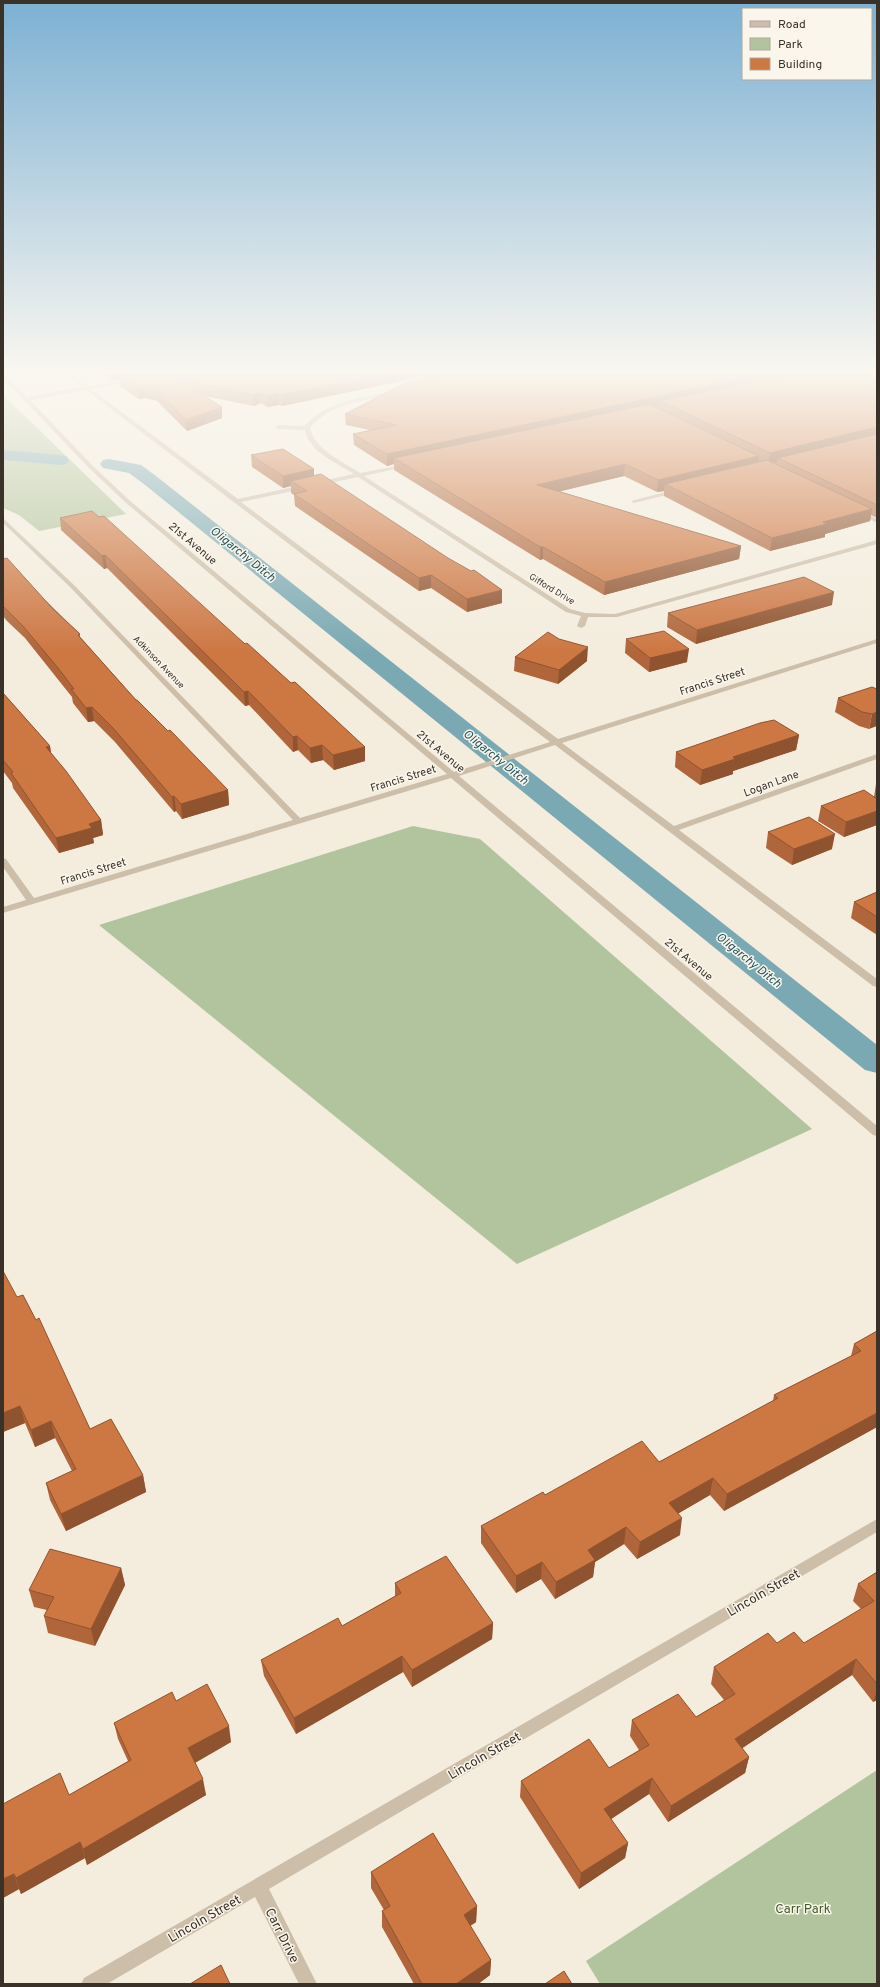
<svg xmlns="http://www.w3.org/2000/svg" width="880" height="1987" viewBox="0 0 880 1987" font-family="Overpass,sans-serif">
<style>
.green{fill:#b2c49d}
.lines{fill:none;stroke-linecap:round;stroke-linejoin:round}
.canal{fill:#7ba9b3;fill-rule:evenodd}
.minor{fill:#cdbea9;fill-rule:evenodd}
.wall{fill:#b0663a}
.shaded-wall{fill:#90532f}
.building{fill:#cd7743;stroke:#90532f}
.labels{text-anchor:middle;stroke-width:3;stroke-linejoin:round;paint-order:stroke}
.far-street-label{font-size:9px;fill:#3a3129;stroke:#fbf6eb}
.street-label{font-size:11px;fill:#3a3129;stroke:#fbf6eb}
.water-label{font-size:12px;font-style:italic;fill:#1c515e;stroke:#fbf6eb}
.near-street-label{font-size:13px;fill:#3a3129;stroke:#fbf6eb}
.near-park-label{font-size:13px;fill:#425a2b;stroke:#fbf6eb}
</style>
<rect width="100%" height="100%" fill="#f4edde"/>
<!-- green -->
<g class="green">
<path d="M3,395L126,514L39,531L19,515L3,508Z"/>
<path d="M413,826L480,839L812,1129L517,1264L99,925Z"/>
<path d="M877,1770V1984H600L586,1961Z"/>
</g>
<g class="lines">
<!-- canal -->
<g class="canal">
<path d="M3,450L60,455L66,456L69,460L66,464L60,465L3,460Z"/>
<path d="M109,459L141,465L156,476L877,1045V1073L865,1070L144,484L129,473L103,468L100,464L103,460Z"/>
</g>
<!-- minor -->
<g class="minor">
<path d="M3,374L27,397L83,387L66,374H71L88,387L135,379L133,382L91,389L238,499L354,474C337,463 309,452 305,430L278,429L275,427L278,425L305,426C322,406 348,400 373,395C380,394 388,391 395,392V394C365,401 331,402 310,428C315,450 342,461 360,473L408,464V466L364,476L570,609L585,613L615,614L877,540V544L617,617H588L585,626L581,628L577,626L581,616L566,612L358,477L241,502L558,739L877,639V643L562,743L674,826L877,754V759L679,830L877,979V987L873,986L555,745L459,776L877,1126V1136L873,1135L451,778L3,913V907L26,900L3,867V858L6,859L34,898L293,820L70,587L3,523V518L74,585L300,818L447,774L125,502L89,468L3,378ZM86,390L550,742L454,772L129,500L93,466L30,400Z"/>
<path d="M677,489L680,491L679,492L634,503L631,501Z"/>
<path d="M859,510L877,519V523L857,513L856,512Z"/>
<path d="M877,1519V1532L269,1889L317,1984H299L255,1897L107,1984H81L84,1978Z"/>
</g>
</g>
<!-- wall -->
<g class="wall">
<path d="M104,374H877V518L871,515L870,521L825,534V537L770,551L664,496V491L657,492L624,476L559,491L741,546L739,559L604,595L543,559L540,560L394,470V464L387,466L354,445L353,434L370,430L346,425L345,414L425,378V376L282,406L279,405L267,407L261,403L254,406L204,396L222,407V418L187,431L157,401L145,398L139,399L120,386V380L114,381Z"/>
<path d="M251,455L314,469V476L502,603L467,612L431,588L419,591L295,506L294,495L291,493V486L283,488L252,467Z"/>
<path d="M60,518L245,644L365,747V761L334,770L323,760L311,763L298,750L293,752L249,705L245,706L107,568L104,569L61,530Z"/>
<path d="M3,559L80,634V637L136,700L228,790L229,805L182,819L176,811L174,812L115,742L94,721L88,722L73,703L72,697L60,682L25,638L7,621L3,616Z"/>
<path d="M832,605L696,644L667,627L668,613Z"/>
<path d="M559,639L587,661L558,684L514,671L515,657Z"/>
<path d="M626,639L687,662L649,672L625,653Z"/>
<path d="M877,689L869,729L859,726L835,712L838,698Z"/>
<path d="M3,693L50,746L51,753L101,820L103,835L93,838L94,843L59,853L13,788L12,783L3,771Z"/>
<path d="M799,735L796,750L733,771V774L700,785L675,767L676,752Z"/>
<path d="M876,784H877V825L844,837L818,821L821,806L874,797Z"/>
<path d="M768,832L832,849L792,865L766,848Z"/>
<path d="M877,892V935L851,918L854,902Z"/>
<path d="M17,1297L90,1429L143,1475L146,1492L66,1531L50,1500L46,1483L72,1471L55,1438L35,1447L25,1423L3,1432Z"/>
<path d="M877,1331V1427L724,1511L710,1495L679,1513L680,1535L637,1559L624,1544L595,1562L593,1577L555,1599L541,1579L516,1593L481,1543V1526L545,1495L659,1462L773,1401L774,1395L851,1356L854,1344Z"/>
<path d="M121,1568L125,1585L95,1646L48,1633L44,1616L47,1610L34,1607L29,1590Z"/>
<path d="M877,1572V1700L873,1702L852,1675L742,1748L749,1757L745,1773L668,1822L649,1794L611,1819L628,1843L625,1858L579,1889L520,1797L521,1781L609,1768L639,1750L630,1736L632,1720L696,1717L724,1700L711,1684L714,1667L777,1643H804L861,1609L853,1601L858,1584Z"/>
<path d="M395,1583L493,1623L492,1639L412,1687L403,1672L296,1734L264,1676L261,1660L342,1626L395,1596Z"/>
<path d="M176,1701L231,1742L195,1763L206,1795L87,1865L85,1858L21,1894L19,1889L3,1898V1804L69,1795L128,1761L118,1739L114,1723Z"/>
<path d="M371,1872L477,1906L476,1922L470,1926L491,1960L490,1975L478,1984H414L382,1927V1911L384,1910L371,1888Z"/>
</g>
<!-- shaded-wall -->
<g class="shaded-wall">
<path d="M113,374H156L119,375L120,380L114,381Z"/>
<path d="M386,374H474L425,384V376L282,406L281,395Z"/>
<path d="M763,374L762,384L660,401L659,407L401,463L394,458V464L387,466V454Z"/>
<path d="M773,374H815L772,381Z"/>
<path d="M144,387L145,398L139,399L138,388Z"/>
<path d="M260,393L261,403L254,406L253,395Z"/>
<path d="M278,394L279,405L267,407V396Z"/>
<path d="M222,407V418L187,431L186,420Z"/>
<path d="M877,427V438L778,458L777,462L768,464L770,453Z"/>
<path d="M759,456L758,468L665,484L664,491L657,492L658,480Z"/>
<path d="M625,464L624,476L537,497V485Z"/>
<path d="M314,469V481H291V486L283,488V476Z"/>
<path d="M872,509L870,521L825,534V537L770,551L772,538L823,522Z"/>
<path d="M741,546L739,559L604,595L605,582Z"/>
<path d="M540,547H543V559L540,560Z"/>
<path d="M105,555L107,568L104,569L102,556Z"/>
<path d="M431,575V588L419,591V578Z"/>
<path d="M502,590V603L467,612V599Z"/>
<path d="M834,592L832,605L696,644L697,630Z"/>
<path d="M588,647L587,661L558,684L559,670Z"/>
<path d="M689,649L687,662L649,672L650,658Z"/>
<path d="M248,691L249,705L245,706L244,692Z"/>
<path d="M92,707L94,721L88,722L86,708Z"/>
<path d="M877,712V726L869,729L872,714Z"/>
<path d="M799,735L796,750L733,771V774L700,785L702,770L733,757Z"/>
<path d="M297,736L298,750L293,752V737Z"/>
<path d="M322,745L323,760L311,763L310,748Z"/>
<path d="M50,746L52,760L46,747Z"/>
<path d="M365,747V761L334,770L333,755Z"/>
<path d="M228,790L229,805L182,819L181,804Z"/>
<path d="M174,796L176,811L174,812L172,797Z"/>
<path d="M877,811V825L844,837L846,822Z"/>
<path d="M101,820L103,835L93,838L94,843L59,853L56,838L89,824Z"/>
<path d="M835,834L832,849L792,865L794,849Z"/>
<path d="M20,1406L25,1423L3,1432V1413Z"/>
<path d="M877,1413V1427L724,1511L727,1494Z"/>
<path d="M51,1421L55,1438L35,1447L31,1430Z"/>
<path d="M143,1475L146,1492L66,1531L61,1514Z"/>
<path d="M713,1478L710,1495L667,1520L669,1503Z"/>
<path d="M682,1518L680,1535L637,1559L640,1542Z"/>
<path d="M626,1527L624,1544L595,1562L593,1577L555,1599L556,1582L588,1550Z"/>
<path d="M542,1562L541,1579L516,1593V1576Z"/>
<path d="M121,1568L125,1585L95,1646L91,1629Z"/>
<path d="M493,1623L492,1639L412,1687V1670Z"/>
<path d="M402,1656L403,1672L296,1734L294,1718Z"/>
<path d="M856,1659L852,1675L732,1755L735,1739Z"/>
<path d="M877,1691V1700L873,1702Z"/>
<path d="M229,1726L231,1742L191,1765L188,1748Z"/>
<path d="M749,1757L745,1773L668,1822L671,1806Z"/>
<path d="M652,1778L649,1794L602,1825L604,1809Z"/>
<path d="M203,1779L206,1795L87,1865L83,1849Z"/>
<path d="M80,1842L85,1858L21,1894L16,1878Z"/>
<path d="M628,1843L625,1858L579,1889L581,1873Z"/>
<path d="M14,1874L19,1889L3,1898V1879Z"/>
<path d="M477,1906L476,1922L464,1930V1915Z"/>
<path d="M491,1960L490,1975L478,1984H456Z"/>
</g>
<!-- building -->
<g class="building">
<path d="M127,374H386L281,395L278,394L267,396L260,393L253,395L179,380L222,407L186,420L156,390L144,387L138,388L119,375Z"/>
<path d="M449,374H763L387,454L353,434L397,425L345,414L407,382Z"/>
<path d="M792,374H877V427L770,453L660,401Z"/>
<path d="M649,404L759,456L658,480L625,464L537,485L741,546L605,582L543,547H540L394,458Z"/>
<path d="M877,434V505L778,458Z"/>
<path d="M283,449L314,469L283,476L251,455Z"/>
<path d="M767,460L872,509L823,522L827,524L772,538L665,484Z"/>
<path d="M321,474L448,558L471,571L474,570L502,590L467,599L431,575L419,578L294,494L307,491L291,481Z"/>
<path d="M92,511L99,517L104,516L245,644L247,643L291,683L295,682L365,747L333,755L322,745L310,748L297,736L293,737L248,691L244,692L105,555L102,556L60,518Z"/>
<path d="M7,558L53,609L80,634L78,635L136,700H137L168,731L170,730L228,790L181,804L174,796L172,797L113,728L92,707L86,708L71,689H74L58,668L22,625L3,606V559Z"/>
<path d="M804,577L834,592L697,630L668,613Z"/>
<path d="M664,631L689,649L650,658L626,639Z"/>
<path d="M548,632L559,639L588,647L559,670L515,657Z"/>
<path d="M872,687L877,689V712L872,714L862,712L838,698Z"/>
<path d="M3,693L50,746L46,747L66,771L101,820L89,824L92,828L56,838L11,773L13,772L3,760Z"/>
<path d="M774,720L799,735L733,757L735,759L702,770L676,752L760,723Z"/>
<path d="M864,790L877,799V811L846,822L821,806Z"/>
<path d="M809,817L835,834L794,849L768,832Z"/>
<path d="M877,892V917L854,902Z"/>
<path d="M3,1271L17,1297L23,1295L36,1320L39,1318L90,1429L111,1419L143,1475L61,1514L46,1483L76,1469L51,1421L31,1430L20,1406L3,1413Z"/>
<path d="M877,1331V1413L727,1494L713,1478L669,1503L682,1518L640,1542L626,1527L588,1550L595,1560L556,1582L542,1562L516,1576L481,1526L543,1492L545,1495L642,1441L659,1462L778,1398L774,1395L861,1351L854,1344Z"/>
<path d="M50,1549L121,1568L91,1629L44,1616L54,1597L29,1590Z"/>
<path d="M446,1556L493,1623L412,1670L402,1656L294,1718L261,1660L338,1618L342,1626L401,1593L395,1583Z"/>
<path d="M877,1572V1684L856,1659L735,1739L749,1757L671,1806L652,1778L604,1809L628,1843L581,1873L521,1781L589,1739L609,1768L649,1745L632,1720L678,1694L696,1717L735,1694L714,1667L768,1633L777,1643L794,1632L804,1643L874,1601L858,1584Z"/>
<path d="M207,1684L229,1726L188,1748L203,1779L83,1849L80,1842L16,1878L14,1874L3,1879V1804L60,1773L69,1795L131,1760L114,1723L172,1692L176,1701Z"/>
<path d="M433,1833L477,1906L464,1915L491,1960L456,1984H422L382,1911L390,1906L371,1872Z"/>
<path d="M221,1965L230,1984H190Z"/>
<path d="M564,1971L572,1984H545Z"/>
</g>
<!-- sky -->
<linearGradient id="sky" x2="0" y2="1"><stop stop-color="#7cb0d3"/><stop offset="0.57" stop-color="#faf7f0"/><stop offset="1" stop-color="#faf7f0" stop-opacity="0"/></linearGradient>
<rect width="880" height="652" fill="url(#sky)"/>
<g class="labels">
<!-- far-street labels -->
<g class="far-street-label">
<text transform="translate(552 589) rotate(31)" y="3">Gifford Drive</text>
<text transform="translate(159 662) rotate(46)" y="3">Adkinson Avenue</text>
</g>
<!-- street labels -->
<g class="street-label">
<text transform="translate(193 543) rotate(40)" y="4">21st Avenue</text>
<text transform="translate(712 681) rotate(-18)" y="4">Francis Street</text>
<text transform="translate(441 751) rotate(40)" y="4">21st Avenue</text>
<text transform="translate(403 778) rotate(-17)" y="4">Francis Street</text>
<text transform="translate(771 783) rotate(-20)" y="4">Logan Lane</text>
<text transform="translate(93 871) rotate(-17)" y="4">Francis Street</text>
<text transform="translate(689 959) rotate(40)" y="4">21st Avenue</text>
</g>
<!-- water labels -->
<g class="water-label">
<text transform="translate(243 554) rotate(39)" y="4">Oligarchy Ditch</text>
<text transform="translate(496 757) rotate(39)" y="4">Oligarchy Ditch</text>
<text transform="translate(749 960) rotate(39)" y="4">Oligarchy Ditch</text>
</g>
<!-- near-street labels -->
<g class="near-street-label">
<text transform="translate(763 1592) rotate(-30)" y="5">Lincoln Street</text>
<text transform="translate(484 1755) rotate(-30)" y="5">Lincoln Street</text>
<text transform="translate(204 1918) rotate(-30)" y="5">Lincoln Street</text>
<text transform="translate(283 1935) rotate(63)" y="5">Carr Drive</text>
</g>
<!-- near-park labels -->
<g class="near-park-label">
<text x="803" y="1913">Carr Park</text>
</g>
</g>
<!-- border -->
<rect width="880" height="1987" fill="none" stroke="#3a3129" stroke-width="8"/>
<!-- legend -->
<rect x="742" y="8" width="130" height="72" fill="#fbf6eb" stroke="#aea79d"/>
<rect x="750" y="21" width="20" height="6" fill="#cdbea9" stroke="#aea79d"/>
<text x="778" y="28" font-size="12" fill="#3a3129">Road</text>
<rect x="750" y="38" width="20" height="12" fill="#b2c49d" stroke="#aea79d"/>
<text x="778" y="48" font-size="12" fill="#3a3129">Park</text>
<rect x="750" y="58" width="20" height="12" fill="#cd7743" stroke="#aea79d"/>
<text x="778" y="68" font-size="12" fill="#3a3129">Building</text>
</svg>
